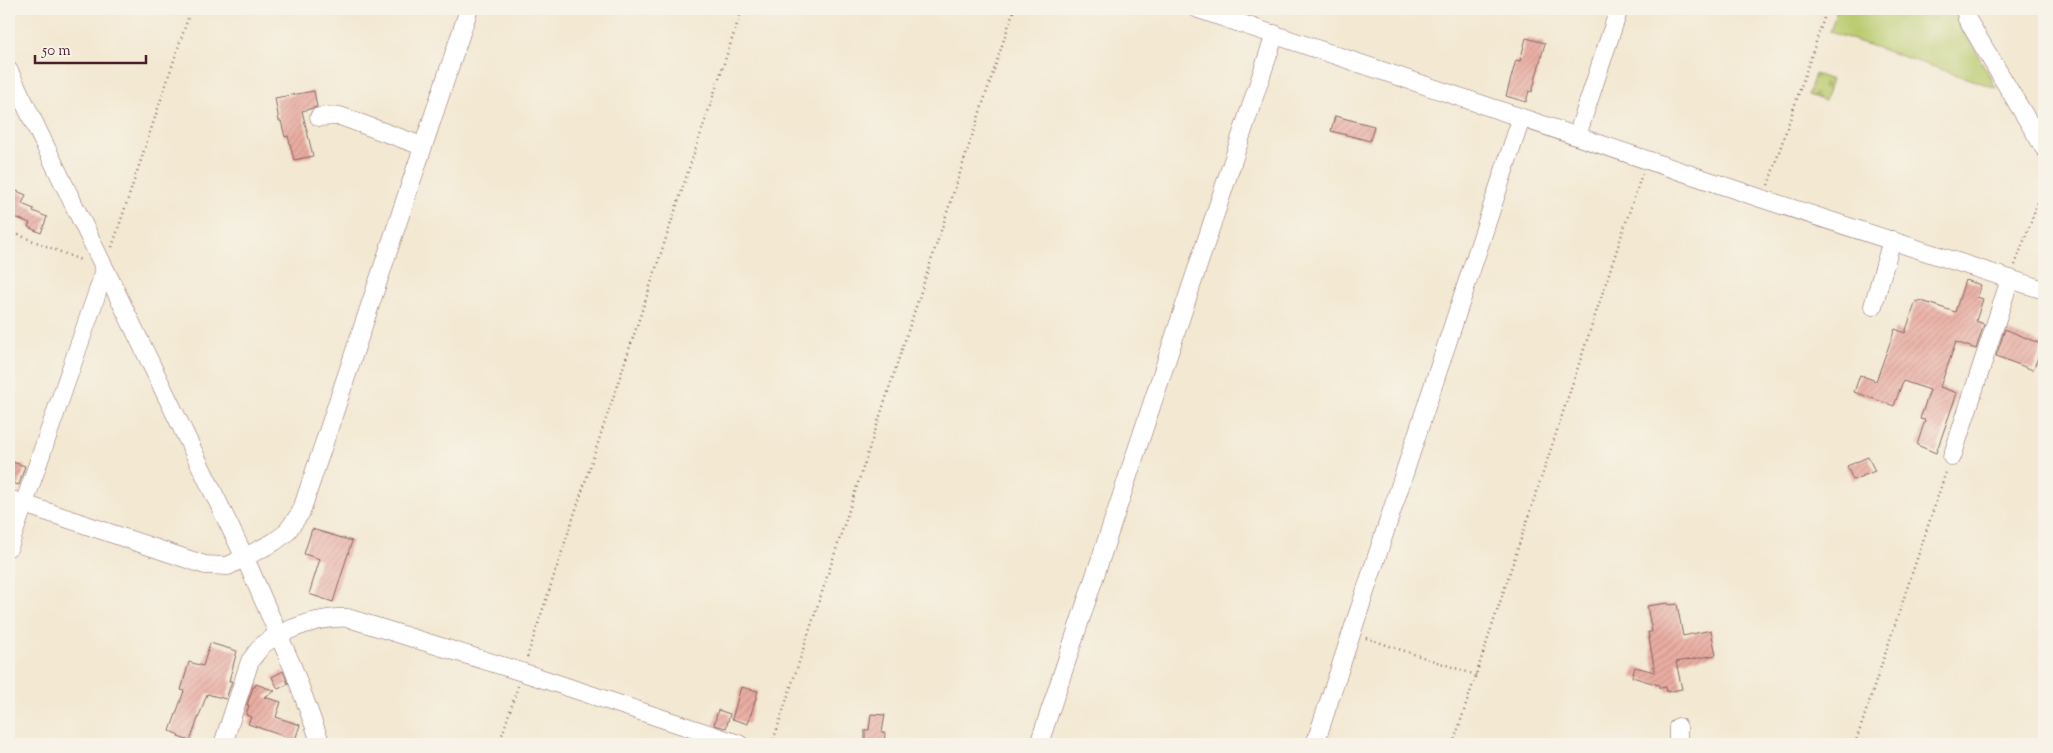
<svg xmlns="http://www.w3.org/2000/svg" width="2053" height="753" viewBox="0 0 2053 753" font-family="'Sorts Mill Goudy',serif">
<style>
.grass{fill:#bacb6e;stroke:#82754c}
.cemetery{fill:url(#cemetery-stones);stroke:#82754c}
.building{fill:url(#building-hatch)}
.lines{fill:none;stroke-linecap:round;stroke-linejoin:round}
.minor-casing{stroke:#856565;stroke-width:19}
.path{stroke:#856565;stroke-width:2.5;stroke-dasharray:1 4;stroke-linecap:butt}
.minor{stroke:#fff;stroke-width:18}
</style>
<defs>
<pattern id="cemetery-stones" width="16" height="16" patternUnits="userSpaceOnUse" patternTransform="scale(1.25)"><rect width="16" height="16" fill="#bacb6e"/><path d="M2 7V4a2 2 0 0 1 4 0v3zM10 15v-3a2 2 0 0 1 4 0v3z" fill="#a1ae5f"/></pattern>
<pattern id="building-hatch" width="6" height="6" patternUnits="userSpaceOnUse" patternTransform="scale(1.25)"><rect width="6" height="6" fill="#e9ada2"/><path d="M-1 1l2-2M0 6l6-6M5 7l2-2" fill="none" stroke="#c9948c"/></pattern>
</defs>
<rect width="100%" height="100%" fill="#f7f3e8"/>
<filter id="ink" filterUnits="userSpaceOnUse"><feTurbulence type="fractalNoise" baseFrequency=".02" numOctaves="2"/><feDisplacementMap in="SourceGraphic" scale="10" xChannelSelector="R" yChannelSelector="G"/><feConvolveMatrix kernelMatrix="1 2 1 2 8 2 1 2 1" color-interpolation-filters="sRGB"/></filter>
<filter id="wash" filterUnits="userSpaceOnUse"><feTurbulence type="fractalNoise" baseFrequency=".0096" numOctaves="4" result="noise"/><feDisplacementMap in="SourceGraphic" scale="20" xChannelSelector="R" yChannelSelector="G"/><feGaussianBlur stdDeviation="1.12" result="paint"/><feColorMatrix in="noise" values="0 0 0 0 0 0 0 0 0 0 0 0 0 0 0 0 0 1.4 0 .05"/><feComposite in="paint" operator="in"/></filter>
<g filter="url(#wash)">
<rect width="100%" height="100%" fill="#f3e8d1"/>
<!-- grass -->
<path class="grass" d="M1837,9H1953L1996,88L1830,32Z"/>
<!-- cemetery -->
<path class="cemetery" d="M1815,74L1832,80L1825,101L1808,95Z"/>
<g id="blocks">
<!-- building -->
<g class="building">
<path d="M1526,38L1545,43L1532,92L1529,91L1526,102L1506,96L1516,60L1520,61Z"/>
<path d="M314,91L317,107L302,111L313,156L294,160L288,136L285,137L281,121H279L275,98Z"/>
<path d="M1335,116L1374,126L1370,141L1331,131Z"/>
<path d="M12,189L26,195L22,204L34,209L33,211L47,217L41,233L28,227L30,223L9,215V196Z"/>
<path d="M1965,280L1981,285L1977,297L1983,299L1976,321L1984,324L1976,349L1956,342L1940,387L1957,393L1936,453L1917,445L1925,420L1920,419L1930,390L1903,381L1894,406L1854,392L1860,375L1876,381L1895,329L1905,333L1916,301L1918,302L1919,300L1955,312Z"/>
<path d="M2005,329L2043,345L2033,370L1996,356Z"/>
<path d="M1868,457L1875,471L1853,480L1847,466Z"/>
<path d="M9,461L25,466L19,485L9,482Z"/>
<path d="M312,529L352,541L333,602L309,594L320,559L304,554Z"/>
<path d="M1668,603L1669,605L1677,604L1683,636L1711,630L1716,655L1676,662L1682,689L1667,692L1666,687L1660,688L1659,685L1632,677L1635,667L1655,672L1648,632H1652L1647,606Z"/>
<path d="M210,643L237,651L229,681H232L226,699L207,694L190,741L178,737L179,735L170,731L184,691L181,690L189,662L203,666Z"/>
<path d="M283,671L288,684L278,689L272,677Z"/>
<path d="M256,684L275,691L264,697L281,702L276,717L300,725L295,740L248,724L251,717L246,715L249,705H247L253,687H255Z"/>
<path d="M741,687L758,691L748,724L732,719Z"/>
<path d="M718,710L730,714L726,728L714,725Z"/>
<path d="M871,714L885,715L882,732L885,733L884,744H865V730H869Z"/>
</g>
</g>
</g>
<g filter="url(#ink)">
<use href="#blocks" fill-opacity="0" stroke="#856565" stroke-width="1"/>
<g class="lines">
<defs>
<g id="minor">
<path d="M1198,9L1763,199L2044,290"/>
<path d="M1965,9L1967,19L2044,148"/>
<path d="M9,71L245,558L293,668L321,744"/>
<path d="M319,117L340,116L422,146"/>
<path d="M1577,136L1619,9"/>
<path d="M1873,306L1892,240"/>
<path d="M1952,457L2010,279"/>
<path d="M9,499L205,565L228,566L274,542L286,533L301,512L469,9"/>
<path d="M9,547L105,270"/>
<path d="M223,744L250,661C255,655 259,648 265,643C287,628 322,616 348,618L522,672L739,744"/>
<path d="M1039,744L1275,34"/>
<path d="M1315,744L1521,119"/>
<path d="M1678,744V727"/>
</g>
</defs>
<!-- minor casing -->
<use href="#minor" class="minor-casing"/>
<!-- path -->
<g class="path">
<path d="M1768,185L1827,9"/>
<path d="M9,231L83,261"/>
<path d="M112,247L191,9"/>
<path d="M2015,265L2044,186"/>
<path d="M1366,638L1476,675"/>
<path d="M527,657L742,9"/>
<path d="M499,744L518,686"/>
<path d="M772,744L1014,9"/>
<path d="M1453,744L1642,174"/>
<path d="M1855,744L1946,472"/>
</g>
<!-- minor -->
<use href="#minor" class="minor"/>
</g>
</g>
<!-- margin -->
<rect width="2053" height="753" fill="none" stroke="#f7f3e8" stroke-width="30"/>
<!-- scale -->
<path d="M35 55v8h111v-8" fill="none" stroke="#4a1f2b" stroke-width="2.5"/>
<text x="42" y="55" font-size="15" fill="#4a1f2b" stroke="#f7f3e8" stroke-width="4" paint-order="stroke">50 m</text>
</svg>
